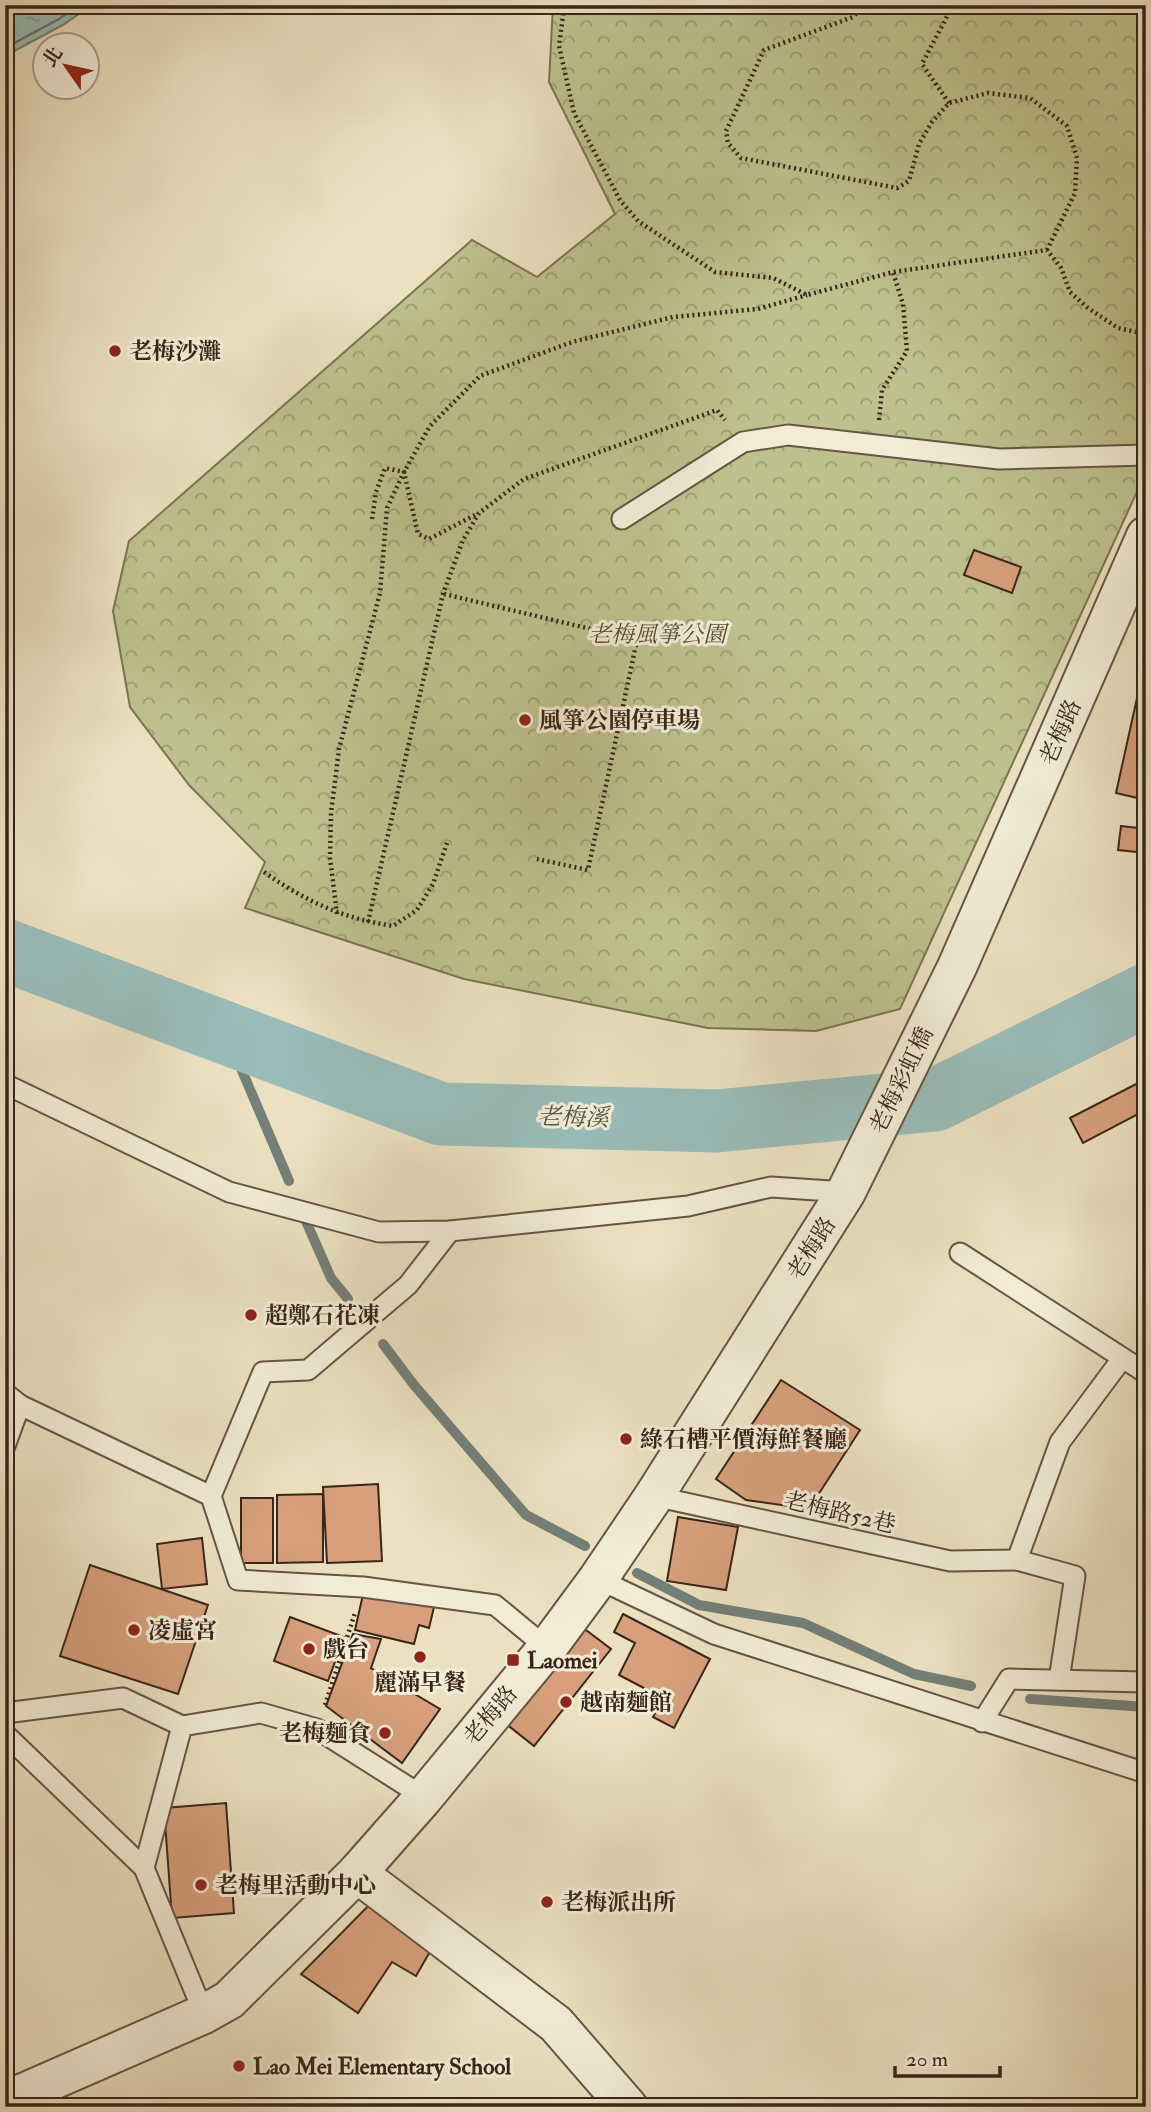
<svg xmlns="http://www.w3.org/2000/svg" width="1151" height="2112" viewBox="0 0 1151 2112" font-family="'IM FELL Double Pica','Noto Serif TC',serif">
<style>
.park{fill:url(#park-crowns);stroke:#7c7354;stroke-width:2}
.water{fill:url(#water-ripples);stroke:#738079;stroke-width:2}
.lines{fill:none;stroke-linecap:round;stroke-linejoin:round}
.shore{stroke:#69706a;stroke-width:2}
.stream{stroke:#738079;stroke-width:10}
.river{stroke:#99bcb9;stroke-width:63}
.building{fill:#d79f7b;stroke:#39251a;stroke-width:2}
.service-casing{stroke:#665444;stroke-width:23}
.minor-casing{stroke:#665444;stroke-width:42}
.path{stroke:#39251a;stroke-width:4.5;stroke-dasharray:2 3.5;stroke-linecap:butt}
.service{stroke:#f2ecd7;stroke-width:19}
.minor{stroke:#f2ecd7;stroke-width:38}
.poi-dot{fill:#8f2418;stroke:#f2ecd7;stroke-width:2.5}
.labels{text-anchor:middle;stroke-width:6;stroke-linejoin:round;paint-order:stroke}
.poi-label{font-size:23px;font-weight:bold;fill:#39251a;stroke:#f2ecd7;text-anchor:start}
.park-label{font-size:23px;font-style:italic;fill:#5a4c37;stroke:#f2ecd7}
.street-label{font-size:23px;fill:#39251a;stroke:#f2ecd7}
.water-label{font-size:24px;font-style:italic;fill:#56524a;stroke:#f2ecd7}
</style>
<defs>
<pattern id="park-crowns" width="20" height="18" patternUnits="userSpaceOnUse" patternTransform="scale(1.75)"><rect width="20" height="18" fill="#bec18e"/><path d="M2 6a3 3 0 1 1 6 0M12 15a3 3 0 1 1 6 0" fill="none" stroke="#9b9d73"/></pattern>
<pattern id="water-ripples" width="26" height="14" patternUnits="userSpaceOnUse" patternTransform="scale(1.75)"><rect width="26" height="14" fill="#99bcb9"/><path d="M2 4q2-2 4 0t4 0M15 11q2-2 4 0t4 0" fill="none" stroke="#85a19e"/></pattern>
</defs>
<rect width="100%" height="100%" fill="#ebe1c1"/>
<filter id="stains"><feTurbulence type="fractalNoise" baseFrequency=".00286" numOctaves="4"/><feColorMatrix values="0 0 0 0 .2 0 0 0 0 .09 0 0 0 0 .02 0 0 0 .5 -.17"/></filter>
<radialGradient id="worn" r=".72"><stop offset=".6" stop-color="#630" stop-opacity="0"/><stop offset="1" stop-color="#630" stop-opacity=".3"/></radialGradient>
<!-- park -->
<path class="park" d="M553,5H1146V472L900,1009L816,1031L708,1028L464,979L245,908L265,862L189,785L130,707L113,611L129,541L472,240L537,277L615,214L549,82Z"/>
<!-- water -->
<path class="water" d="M5,5H92L63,25L5,56Z"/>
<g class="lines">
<!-- shore -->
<path class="shore" d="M5,48L59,19L79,5"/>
<!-- stream -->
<g class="stream">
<path d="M226,1033L289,1181"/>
<path d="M305,1219L331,1278L348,1299"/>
<path d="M383,1344L414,1385L526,1515L585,1546"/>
<path d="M637,1573L699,1605L803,1623L914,1674L971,1686"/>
<path d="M1030,1699L1146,1707"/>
</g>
<!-- river -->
<path class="river" d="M5,950L441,1114L717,1121L935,1100L1146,995"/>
</g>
<!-- building -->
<g class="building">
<path d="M974,550L1021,567L1012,593L964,575Z"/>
<path d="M1141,680L1146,681V800L1116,793Z"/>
<path d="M1121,826L1146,829V853L1118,850Z"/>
<path d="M1146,1079V1110L1083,1143L1070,1118Z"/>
<path d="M781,1380L860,1430L809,1509L746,1500L716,1479Z"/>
<path d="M378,1484L382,1561L327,1563L323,1487Z"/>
<path d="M323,1494V1562L277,1563V1495Z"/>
<rect x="241" y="1498" width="32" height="65"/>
<path d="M678,1517L738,1527L726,1590L667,1581Z"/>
<path d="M202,1538L207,1584L162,1589L157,1544Z"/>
<path d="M90,1565L208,1605L178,1694L60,1656Z"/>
<path d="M364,1590L434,1607L429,1628L419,1625L414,1644L355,1630Z"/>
<path d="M623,1614L710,1659L674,1728L653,1717L663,1698L619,1675L635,1643L614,1632Z"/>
<path d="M290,1617L344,1637L328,1681L274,1661Z"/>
<path d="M582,1627L611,1649L534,1746L505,1723Z"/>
<path d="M353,1634L381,1639L371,1668L440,1709L402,1763L326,1706Z"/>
<path d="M226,1803L234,1913L172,1918L164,1808Z"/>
<path d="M377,1897L439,1936L416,1976L392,1962L358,2013L301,1974Z"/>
</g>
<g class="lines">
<defs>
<g id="service">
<path d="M622,519L743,442L788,435L999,459L1146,455"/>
<path d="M5,1084L229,1192L379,1232L450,1231L688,1206L771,1187L846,1192"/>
<path d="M960,1253L1146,1373"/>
<path d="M5,1393L20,1405"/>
<path d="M5,1446L20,1405L211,1496L263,1372L308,1370L408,1285L450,1231"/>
<path d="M211,1496L238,1580L363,1587L495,1605L547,1648"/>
<path d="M654,1496L950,1561L1017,1560"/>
<path d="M598,1579L714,1634L1146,1773"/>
<path d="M1059,1680L1075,1576L1017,1560L1060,1442L1121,1360"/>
<path d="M5,1713L123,1698L182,1726"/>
<path d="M982,1722L1009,1679L1146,1682"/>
<path d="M5,1734L144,1868L204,2014"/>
<path d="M144,1868L182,1726L261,1713L317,1729L424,1797"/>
</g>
<g id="minor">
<path d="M357,1873L556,2024L628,2107"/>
<path d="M5,2101L204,2014L229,2000L357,1873L424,1797L547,1648L598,1579L654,1496L846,1192L957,967L1146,536"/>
</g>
</defs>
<!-- service casing -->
<use href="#service" class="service-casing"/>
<!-- minor casing -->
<use href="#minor" class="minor-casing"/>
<!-- path -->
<g class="path">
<path d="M863,5L853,17L764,50L726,131L728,143L741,158L897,188L909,181L919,144L932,122L949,103L988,93L1030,98L1067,126L1077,158L1075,193L1047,250"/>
<path d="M564,8L559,46L574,113L620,200L638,221L715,272L773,278L807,295L893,272L1047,250L1061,268L1070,292L1088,308L1118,328L1146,334"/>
<path d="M949,103L922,64L953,5"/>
<path d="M879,420L882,390L907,351L903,304L893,272"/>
<path d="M372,519L376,492L385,468L404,472L418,534L429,539L477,514"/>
<path d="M444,594L637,640L588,870L537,859"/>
<path d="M264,872C307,902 342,918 393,926L417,910L433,884L448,840"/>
<path d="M337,914L330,858L331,813L339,749L380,593L387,508L404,472L430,426L480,376L572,342L673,317L758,309L807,295"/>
<path d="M368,922L443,594L463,540L479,513L524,479L717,410L725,420"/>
<path d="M325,1705L355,1613"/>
</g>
<!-- service -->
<use href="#service" class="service"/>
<!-- minor -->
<use href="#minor" class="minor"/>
</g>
<!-- markers -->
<g class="poi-dot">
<circle cx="115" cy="351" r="7"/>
<circle cx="525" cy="720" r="7"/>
<circle cx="251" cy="1315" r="7"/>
<circle cx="626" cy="1439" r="7"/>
<circle cx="134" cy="1630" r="7"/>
<circle cx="309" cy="1649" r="7"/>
<circle cx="420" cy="1657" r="7"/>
<rect x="506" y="1653" width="14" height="14" rx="3.5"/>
<circle cx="566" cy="1702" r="7"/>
<circle cx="385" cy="1733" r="7"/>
<circle cx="201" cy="1885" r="7"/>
<circle cx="547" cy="1902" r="7"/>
<circle cx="239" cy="2066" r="7"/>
</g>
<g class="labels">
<!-- poi labels -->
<g class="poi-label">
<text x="129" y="359">老梅沙灘</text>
<text x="539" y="728">風箏公園停車場</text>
<text x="265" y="1323">超鄭石花凍</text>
<text x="640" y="1447">綠石槽平價海鮮餐廳</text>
<text x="148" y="1638">凌虛宮</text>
<text x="323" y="1657">戲台</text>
<text x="527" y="1668">Laomei</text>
<text x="420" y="1690" text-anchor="middle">麗滿早餐</text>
<text x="580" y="1710">越南麵館</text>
<text x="371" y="1741" text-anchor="end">老梅麵食</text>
<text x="215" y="1893">老梅里活動中心</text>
<text x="561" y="1910">老梅派出所</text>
<text x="253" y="2074">Lao Mei Elementary School</text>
</g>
<!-- park labels -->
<g class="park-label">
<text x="657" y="642">老梅風箏公園</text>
</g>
<!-- street labels -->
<g class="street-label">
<text transform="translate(1060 732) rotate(-66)" y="8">老梅路</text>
<text transform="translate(901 1080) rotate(-64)" y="8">老梅彩虹橋</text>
<text transform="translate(811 1248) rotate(-58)" y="8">老梅路</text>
<text transform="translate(840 1512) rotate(13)" y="8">老梅路52巷</text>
<text transform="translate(490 1715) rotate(-50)" y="8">老梅路</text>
</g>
<!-- water labels -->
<g class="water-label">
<text transform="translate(573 1117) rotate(1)" y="8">老梅溪</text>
</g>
</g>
<!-- margin -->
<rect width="1151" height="2112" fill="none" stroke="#ebe1c1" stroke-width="28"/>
<rect x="7" y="7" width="1137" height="2098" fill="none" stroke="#39251a" stroke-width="3.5"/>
<rect x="14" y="14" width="1123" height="2084" fill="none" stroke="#39251a" stroke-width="2"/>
<!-- north arrow -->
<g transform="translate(66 66) rotate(304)"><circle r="33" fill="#f2ecd7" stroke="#a89c8b" stroke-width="2"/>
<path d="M0-5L12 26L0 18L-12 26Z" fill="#8f2418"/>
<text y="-10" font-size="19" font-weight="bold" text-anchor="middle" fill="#39251a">北</text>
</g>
<!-- scale -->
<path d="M895 2066v10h105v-10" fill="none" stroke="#39251a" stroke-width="3.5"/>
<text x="906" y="2066" font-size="21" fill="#39251a" stroke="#f2ecd7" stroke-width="5" paint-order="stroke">20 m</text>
<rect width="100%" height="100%" filter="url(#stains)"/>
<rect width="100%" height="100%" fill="url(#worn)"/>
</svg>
